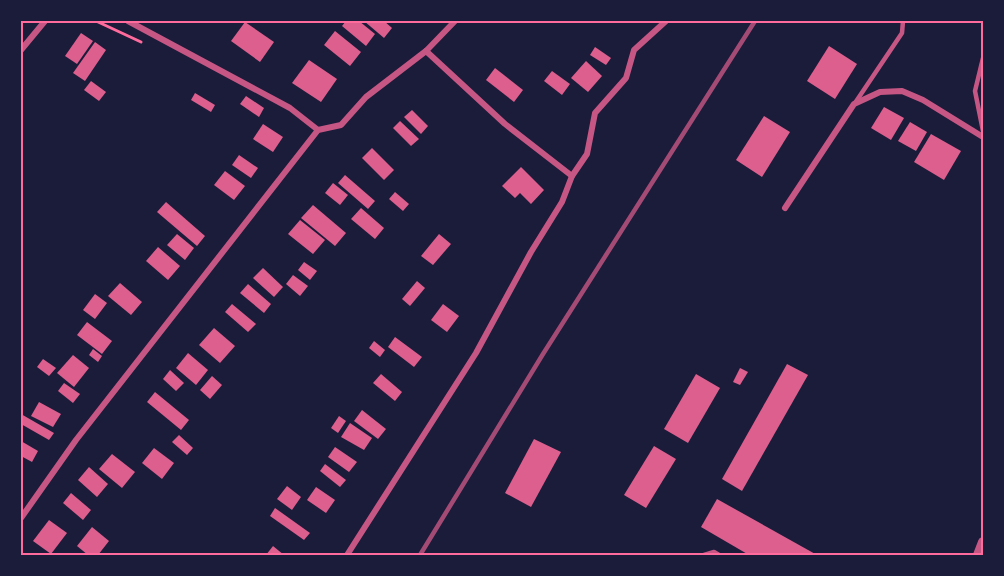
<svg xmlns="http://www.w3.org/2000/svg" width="1004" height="576" viewBox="0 0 1004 576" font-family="'Exo 2',sans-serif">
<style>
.building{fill:#dd5f8e}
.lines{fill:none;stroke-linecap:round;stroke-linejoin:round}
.path{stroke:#ff6b9d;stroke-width:3}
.service{stroke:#c65784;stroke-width:4.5}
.minor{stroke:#c65784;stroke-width:6}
.tertiary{stroke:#c65784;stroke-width:10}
.rail{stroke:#a44b75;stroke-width:4.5}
.neatline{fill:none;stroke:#ff6b9d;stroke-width:2}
</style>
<rect width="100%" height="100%" fill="#1b1b3a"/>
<!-- building -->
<g class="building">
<path d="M346,21H359L375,34L366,46L342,26Z"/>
<path d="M364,21H384L392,28L384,38Z"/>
<path d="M245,22L274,42L260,62L231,41Z"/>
<path d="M335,31L361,52L350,66L324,45Z"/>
<path d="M81,33L93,41L77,64L65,56Z"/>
<path d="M95,42L106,50L85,81L73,73Z"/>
<path d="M829,46L857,64L835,99L807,81Z"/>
<path d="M595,47L611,58L606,65L590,55Z"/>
<path d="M309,60L337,79L321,102L292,83Z"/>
<path d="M586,61L602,76L588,92L571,78Z"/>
<path d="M495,68L523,90L514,102L486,80Z"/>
<path d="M552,71L570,84L562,95L544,81Z"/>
<path d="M91,81L106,92L99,101L84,90Z"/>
<path d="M195,93L215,105L211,112L191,100Z"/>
<path d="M246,96L264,108L259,117L240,104Z"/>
<path d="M884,107L904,118L891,140L871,128Z"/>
<path d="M412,110L428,126L421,134L404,117Z"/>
<path d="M764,116L790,132L762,177L736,160Z"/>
<path d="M400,121L419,139L411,146L393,128Z"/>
<path d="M910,122L927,132L916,151L898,141Z"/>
<path d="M263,124L283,137L273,152L253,139Z"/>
<path d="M931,134L961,151L944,180L914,162Z"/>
<path d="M372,148L394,170L384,180L362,158Z"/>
<path d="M239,155L258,168L251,178L232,165Z"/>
<path d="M521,167L544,190L531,204L520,193L515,198L502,186Z"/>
<path d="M225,171L245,186L234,200L214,185Z"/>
<path d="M345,175L375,201L368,209L338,183Z"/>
<path d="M333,183L348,195L340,205L325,193Z"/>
<path d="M395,192L409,204L403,211L389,199Z"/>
<path d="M166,202L205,236L197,246L157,212Z"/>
<path d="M313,205L346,233L335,246L301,218Z"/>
<path d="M361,208L384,228L375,239L351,219Z"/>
<path d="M300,220L325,240L313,254L288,234Z"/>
<path d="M177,234L194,248L185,260L167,245Z"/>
<path d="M439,234L451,244L433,265L421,256Z"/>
<path d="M158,247L180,266L168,280L146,261Z"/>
<path d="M304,262L317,271L310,280L298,270Z"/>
<path d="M263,268L283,287L274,297L253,278Z"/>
<path d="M293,275L308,286L300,296L286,284Z"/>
<path d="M417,281L425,288L410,306L402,299Z"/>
<path d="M120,283L142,302L131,315L108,296Z"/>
<path d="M248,284L271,304L264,313L240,293Z"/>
<path d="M95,294L107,303L95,319L83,310Z"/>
<path d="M232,304L256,324L248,332L225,312Z"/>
<path d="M443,304L459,316L447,332L431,320Z"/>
<path d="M87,322L112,341L102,354L77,335Z"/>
<path d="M214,328L235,346L220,363L199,345Z"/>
<path d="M395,337L422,357L414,367L388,347Z"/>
<path d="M374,341L385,350L380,357L369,348Z"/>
<path d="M93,349L102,356L98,362L89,355Z"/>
<path d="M188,353L208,370L196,385L176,368Z"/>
<path d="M73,355L89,368L74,387L57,373Z"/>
<path d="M43,359L56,368L49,376L37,367Z"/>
<path d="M787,364L808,375L742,491L722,479Z"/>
<path d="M740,368L748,372L740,385L733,382Z"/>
<path d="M170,370L184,383L176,391L163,379Z"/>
<path d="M381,374L402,392L395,401L373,383Z"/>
<path d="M696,374L720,388L688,443L664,429Z"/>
<path d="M212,376L222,385L210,399L200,390Z"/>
<path d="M64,383L80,394L73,403L58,391Z"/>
<path d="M155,392L189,420L181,430L147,402Z"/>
<path d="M39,402L61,414L53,427L31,416Z"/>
<path d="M362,410L386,429L378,439L354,421Z"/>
<path d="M21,414L54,433L49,440L21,424Z"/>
<path d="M339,416L346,421L338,433L331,428Z"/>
<path d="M350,423L372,438L364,450L341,437Z"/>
<path d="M179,435L193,448L187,455L172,442Z"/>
<path d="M534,439L561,452L531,507L505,493Z"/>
<path d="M21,441L38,451L32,462L21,456Z"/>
<path d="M654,446L676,459L646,508L624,495Z"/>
<path d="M335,447L357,462L349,472L328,457Z"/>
<path d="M154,448L174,463L162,479L142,463Z"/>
<path d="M112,454L135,472L122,488L99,469Z"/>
<path d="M325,464L346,480L340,487L320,471Z"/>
<path d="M89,467L108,484L97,497L78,480Z"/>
<path d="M287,486L301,497L292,510L277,499Z"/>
<path d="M316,487L335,500L326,513L307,500Z"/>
<path d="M71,493L91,510L83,520L63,503Z"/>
<path d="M717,499L817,555H749L701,527Z"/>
<path d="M275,508L310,533L304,540L270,516Z"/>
<path d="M49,520L67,533L51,554L33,541Z"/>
<path d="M92,527L109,541L98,555H88L77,546Z"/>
<path d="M273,546L284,555H266Z"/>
</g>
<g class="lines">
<!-- path -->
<path class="path" d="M96,21L141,42"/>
<!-- service -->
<g class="service">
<path d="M983,58L975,91L983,131"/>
<path d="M855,103L902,33L903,21"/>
<path d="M704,555L714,552L719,555"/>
</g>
<!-- minor -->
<g class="minor">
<path d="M128,21L290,108L318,130"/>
<path d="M21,50L45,21"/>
<path d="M426,51L505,124L572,176"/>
<path d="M785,208L854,104L880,92L902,91L923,100L983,137"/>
<path d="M21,518L76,440L318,130L341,125L366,97L426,51L455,21"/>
<path d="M347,555L476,353L531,252L562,202L572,176L587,154L595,113L626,78L634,50L666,21"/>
</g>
<!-- tertiary -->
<path class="tertiary" d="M978,555L983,542"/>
<!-- rail -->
<path class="rail" d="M420,555L543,354L755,21"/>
</g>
<!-- border -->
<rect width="1004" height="576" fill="none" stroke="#1b1b3a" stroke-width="45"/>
<rect x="22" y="22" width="960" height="532" class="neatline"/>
</svg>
